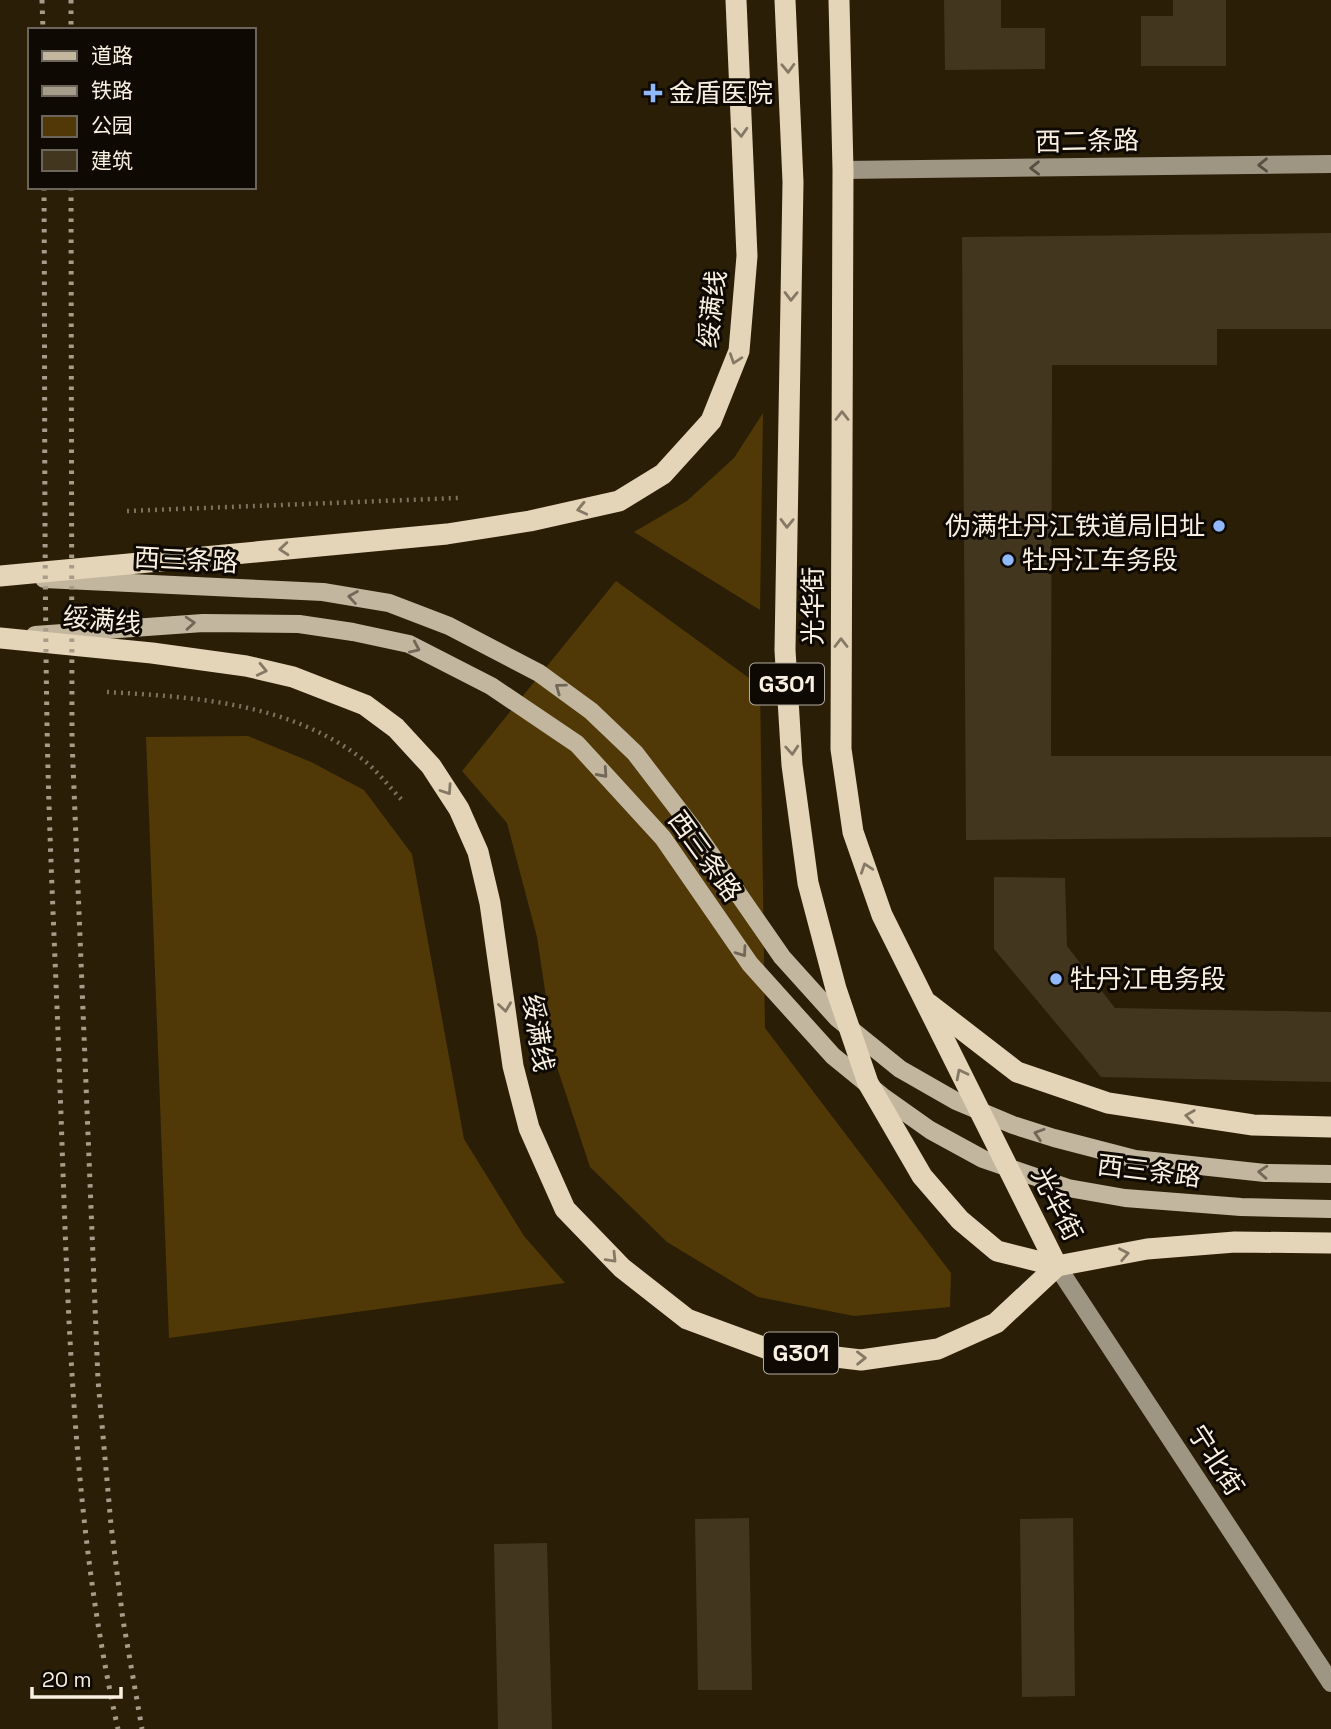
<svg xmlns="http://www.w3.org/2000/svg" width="1331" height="1729" viewBox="0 0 1331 1729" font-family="'Space Grotesk','Noto Sans SC',sans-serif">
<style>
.green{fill:#513907}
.building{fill:#43361f}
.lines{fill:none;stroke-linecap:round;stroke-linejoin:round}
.path{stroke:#7e735f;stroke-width:4.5;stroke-dasharray:2 5;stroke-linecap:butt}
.secondary{stroke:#9f9583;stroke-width:18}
.primary{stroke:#c3b69f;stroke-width:18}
.highway{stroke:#e4d4b8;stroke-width:21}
.rail{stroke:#a69c8a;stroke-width:5;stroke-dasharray:3.5 7;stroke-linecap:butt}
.oneway{stroke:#847966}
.oneway2{stroke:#564f42}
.oneway3{stroke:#726858}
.poi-dot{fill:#90b8fd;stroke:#0e0902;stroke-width:2.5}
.labels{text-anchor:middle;stroke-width:6;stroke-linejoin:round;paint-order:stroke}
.shield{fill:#0e0902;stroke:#b2ab9f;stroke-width:2}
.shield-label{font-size:24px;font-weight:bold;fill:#f9f0e2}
.poi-label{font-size:26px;fill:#f9f0e2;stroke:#0e0902;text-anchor:start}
.street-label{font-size:26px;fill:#f9f0e2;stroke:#0e0902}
</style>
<rect width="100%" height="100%" fill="#2a1e07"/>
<!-- green -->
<g class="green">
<path d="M763,413L760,610L634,532L687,501L734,458Z"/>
<path d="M616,581L760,686L765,1028L951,1273L950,1307L854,1316L758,1297L667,1242L590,1167L556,1064L537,937L507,823L462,771Z"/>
<path d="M248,736L311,762L364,790L412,854L464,1139L524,1236L565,1283L169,1338L146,737Z"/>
</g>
<!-- building -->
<g class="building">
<path d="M944,0H1001V28H1045V69L945,70Z"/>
<path d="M1173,0H1226V66H1141V16H1173Z"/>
<path d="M1331,233V329H1217V365H1052L1051,756H1331V837L966,840L962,237Z"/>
<path d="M994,877L1065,878L1067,946L1115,1008L1331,1012V1082L1101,1077L994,949Z"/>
<path d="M749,1518L752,1690H698L695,1519Z"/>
<path d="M1073,1518L1075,1696L1022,1697L1020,1519Z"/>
<path d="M547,1543L552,1729H498L494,1544Z"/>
</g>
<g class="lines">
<!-- path -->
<g class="path">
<path d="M127,511L458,498"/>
<path d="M107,692C196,697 288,703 361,758C376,769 389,787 402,800"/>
</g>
<!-- secondary -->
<g class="secondary">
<path d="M843,170L1331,164"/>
<path d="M1057,1266L1331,1683"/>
</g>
<!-- primary -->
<g class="primary">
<path d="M44,579L323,592L389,603L449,626L539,673L591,711L635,753L694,830L782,957L837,1018L900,1069L956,1101L1013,1125L1054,1138L1135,1159L1265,1173L1331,1174"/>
<path d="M35,635L203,623L299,624L353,632L409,644L491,686L577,744L663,838L750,964L833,1056L882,1096L930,1130L983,1159L1068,1188L1125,1198L1241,1207L1331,1209"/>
</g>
<!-- highway -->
<g class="highway">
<path d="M785,0L793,182L785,650L792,765L808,883L836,989L868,1083L922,1176L960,1220L997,1251L1057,1266L1147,1249L1235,1242L1331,1243"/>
<path d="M839,0L843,170L841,749L853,832L882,915L1057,1266"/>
<path d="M0,576L447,534L530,521L619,501L663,474L711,421L739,351L747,256L736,0"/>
<path d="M0,638L152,653L246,666L293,677L365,705L396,728L431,766L459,809L478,852L490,903L513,1066L529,1128L565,1209L622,1268L687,1319L768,1349L861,1360L938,1349L996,1323L1057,1266"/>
<path d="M929,1004L1017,1072L1108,1103L1253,1125L1331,1127"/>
</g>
<!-- rail -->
<g class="rail">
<path d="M42,0L43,30"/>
<path d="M71,0V30"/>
<path d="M44,187C45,366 44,545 47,723C49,845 56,966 60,1088C68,1302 71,1519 118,1729"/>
<path d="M71,187L72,740L98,1380L111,1525L123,1620L142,1729"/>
</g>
</g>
<!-- one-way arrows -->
<defs><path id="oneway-chevron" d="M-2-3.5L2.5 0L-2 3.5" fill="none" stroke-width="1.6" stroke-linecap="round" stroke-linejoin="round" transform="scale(1.75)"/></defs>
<g class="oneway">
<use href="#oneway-chevron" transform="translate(788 68) rotate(88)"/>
<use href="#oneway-chevron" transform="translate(741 132) rotate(87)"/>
<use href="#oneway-chevron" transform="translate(791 296) rotate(91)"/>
<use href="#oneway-chevron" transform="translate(735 359) rotate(109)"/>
<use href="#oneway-chevron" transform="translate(842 416) rotate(-90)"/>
<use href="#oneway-chevron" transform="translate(582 509) rotate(167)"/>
<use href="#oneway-chevron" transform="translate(787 523) rotate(91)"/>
<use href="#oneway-chevron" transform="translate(284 549) rotate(175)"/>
<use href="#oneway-chevron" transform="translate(841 643) rotate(-90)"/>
<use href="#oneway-chevron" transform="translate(262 670) rotate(13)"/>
<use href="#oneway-chevron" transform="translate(792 750) rotate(86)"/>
<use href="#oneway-chevron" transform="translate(447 790) rotate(56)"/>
<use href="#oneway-chevron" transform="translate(866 868) rotate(-109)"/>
<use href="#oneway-chevron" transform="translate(505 1007) rotate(82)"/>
<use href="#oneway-chevron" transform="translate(961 1074) rotate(-117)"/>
<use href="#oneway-chevron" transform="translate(1190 1116) rotate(-172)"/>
<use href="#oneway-chevron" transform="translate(1124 1254) rotate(-11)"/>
<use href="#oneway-chevron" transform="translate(612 1258) rotate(46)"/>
<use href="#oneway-chevron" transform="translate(861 1358) rotate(-1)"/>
</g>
<g class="oneway2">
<use href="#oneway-chevron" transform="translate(1263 165) rotate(179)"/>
<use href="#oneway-chevron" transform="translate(1035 168) rotate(179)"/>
</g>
<g class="oneway3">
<use href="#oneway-chevron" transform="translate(353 597) rotate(-171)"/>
<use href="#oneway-chevron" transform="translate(190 623) rotate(-4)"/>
<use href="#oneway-chevron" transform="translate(415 648) rotate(24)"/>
<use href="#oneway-chevron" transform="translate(560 688) rotate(-144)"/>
<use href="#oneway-chevron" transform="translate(603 773) rotate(48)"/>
<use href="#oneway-chevron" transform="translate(742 952) rotate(55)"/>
<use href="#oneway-chevron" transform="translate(1039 1134) rotate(-162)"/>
<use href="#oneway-chevron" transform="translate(1263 1172) rotate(-176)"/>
</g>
<!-- markers -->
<g class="poi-dot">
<path d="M649.5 82.5h7v7h7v7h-7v7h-7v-7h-7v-7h7z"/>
<circle cx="1219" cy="526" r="7"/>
<circle cx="1008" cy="560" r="7"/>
<circle cx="1056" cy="979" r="7"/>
</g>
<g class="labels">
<!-- shield labels -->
<g class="shield">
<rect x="750" y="663.5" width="74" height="41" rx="5"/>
<rect x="764" y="1332.5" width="74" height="41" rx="5"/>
</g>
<g class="shield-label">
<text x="787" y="692">G301</text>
<text x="801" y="1361">G301</text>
</g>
<!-- poi labels -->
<g class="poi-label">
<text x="669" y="102">金盾医院</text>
<text x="1205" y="535" text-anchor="end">伪满牡丹江铁道局旧址</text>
<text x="1022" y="569">牡丹江车务段</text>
<text x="1070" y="988">牡丹江电务段</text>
</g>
<!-- street labels -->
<g class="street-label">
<text transform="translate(1087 141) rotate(-1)" y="9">西二条路</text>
<text transform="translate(712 309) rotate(-83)" y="9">绥满线</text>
<text transform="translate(186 560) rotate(3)" y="9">西三条路</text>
<text transform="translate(813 606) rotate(-90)" y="9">光华街</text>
<text transform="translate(102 620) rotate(5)" y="9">绥满线</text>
<text transform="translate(705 856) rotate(54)" y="9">西三条路</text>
<text transform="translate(538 1033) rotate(81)" y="9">绥满线</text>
<text transform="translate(1149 1171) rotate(7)" y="9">西三条路</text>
<text transform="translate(1057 1204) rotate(63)" y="9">光华街</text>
<text transform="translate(1216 1460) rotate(57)" y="9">宁北街</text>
</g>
</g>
<!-- legend -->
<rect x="28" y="28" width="228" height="161" fill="#0e0902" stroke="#6c655c" stroke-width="2"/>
<rect x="42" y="51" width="35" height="10" fill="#c3b69f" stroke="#6c655c" stroke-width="2"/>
<text x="91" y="63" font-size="21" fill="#f9f0e2">道路</text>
<rect x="42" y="86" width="35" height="10" fill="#a69c8a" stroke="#6c655c" stroke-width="2"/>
<text x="91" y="98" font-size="21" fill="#f9f0e2">铁路</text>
<rect x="42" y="116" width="35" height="21" fill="#513907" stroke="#6c655c" stroke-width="2"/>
<text x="91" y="133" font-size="21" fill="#f9f0e2">公园</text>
<rect x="42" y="150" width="35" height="21" fill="#43361f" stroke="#6c655c" stroke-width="2"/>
<text x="91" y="168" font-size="21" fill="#f9f0e2">建筑</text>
<!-- scale -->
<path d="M32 1687v10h89v-10" fill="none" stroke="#f9f0e2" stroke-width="3.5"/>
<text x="42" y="1687" font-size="21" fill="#f9f0e2" stroke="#0e0902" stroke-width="5" paint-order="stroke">20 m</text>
</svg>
